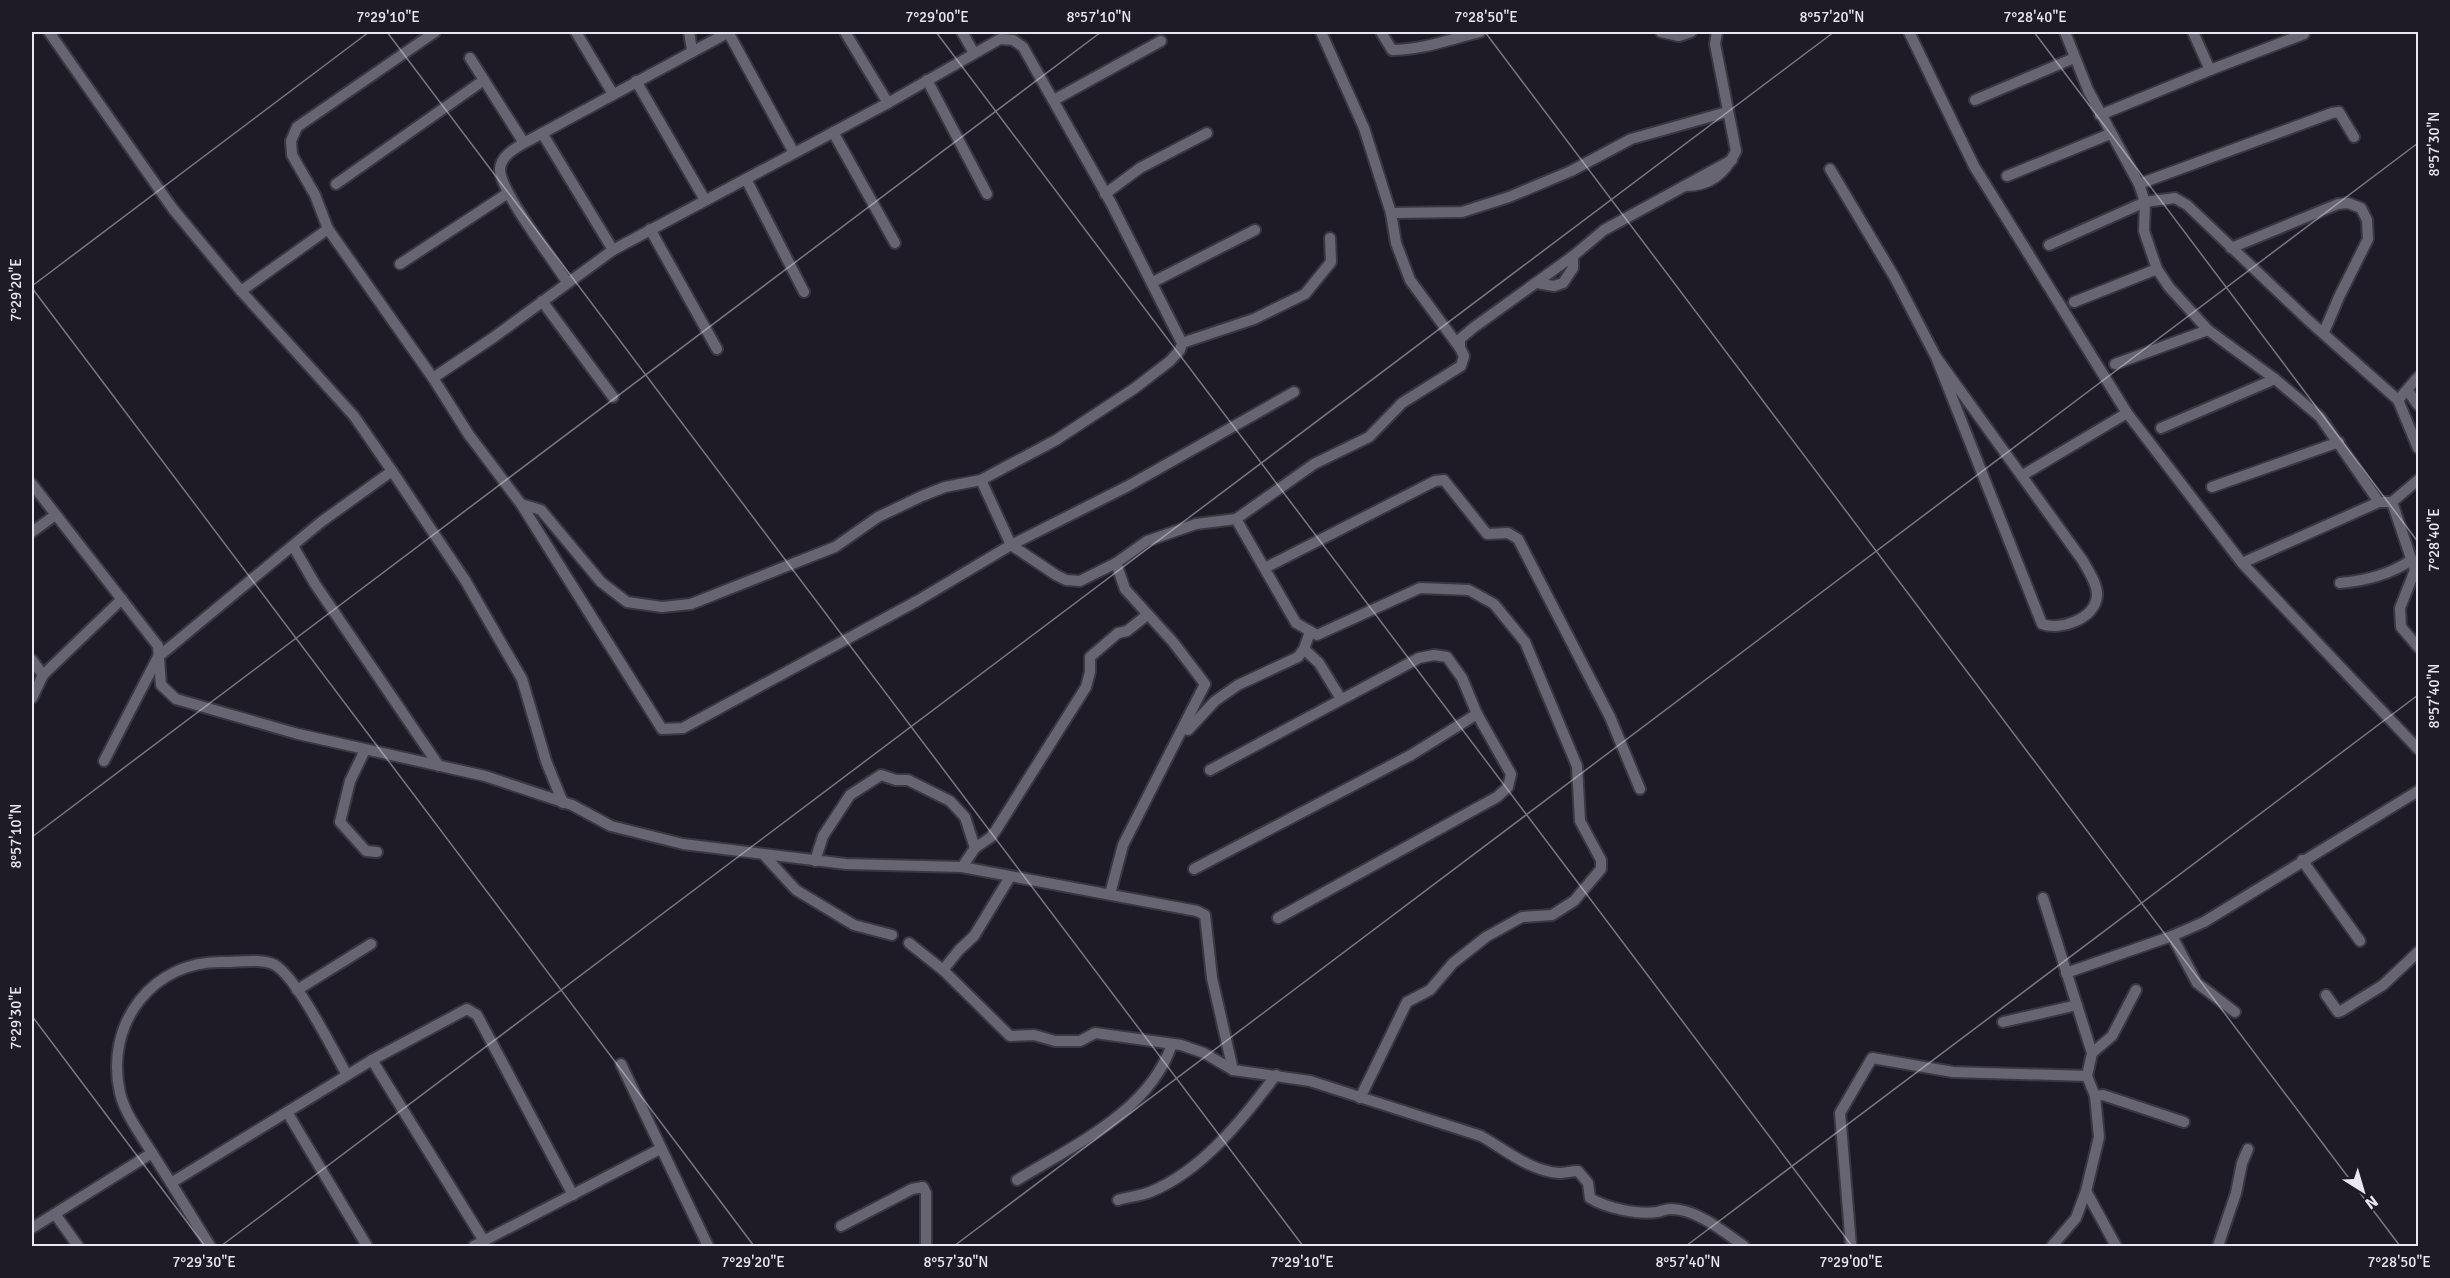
<svg xmlns="http://www.w3.org/2000/svg" width="2450" height="1278" viewBox="0 0 2450 1278" font-family="Signika,sans-serif">
<style>
.lines{fill:none;stroke-linecap:round;stroke-linejoin:round}
.street-casing{stroke:#393740;stroke-width:14}
.street{stroke:#686573;stroke-width:10}
.ticks{fill:none;stroke:#e8e6ee;stroke-width:1.5;stroke-opacity:0.45}
.neatline{fill:none;stroke:#e8e6ee;stroke-width:2}
.ticks-label{font-size:15px;text-anchor:middle;fill:#e8e6ee}
</style>
<rect width="100%" height="100%" fill="#1e1b27"/>
<g class="lines">
<defs>
<g id="street">
<path d="M49,32L173,209L241,291L354,416L392,471L321,522L158,657L104,761"/>
<path d="M435,32L297,127L291,141L292,155L315,195L328,229L433,378L469,435L521,504L662,729L683,728L917,601L1011,545L1128,486L1294,392"/>
<path d="M576,32L613,94"/>
<path d="M689,32L692,50"/>
<path d="M728,32L794,153"/>
<path d="M845,32L888,103"/>
<path d="M962,32L974,53"/>
<path d="M1381,32L1392,50C1423,50 1450,39 1480,32"/>
<path d="M1661,32L1679,36L1691,32"/>
<path d="M1909,32L1974,166L2127,413L2242,563L2418,749"/>
<path d="M2065,32L2088,90L2139,184L2145,202L2144,231L2157,269L2169,287L2208,330L2275,379L2320,417L2379,502H2392L2418,480"/>
<path d="M470,58L524,143"/>
<path d="M2210,70L2304,34"/>
<path d="M927,80L987,194"/>
<path d="M636,81L705,200"/>
<path d="M1054,100L1161,41"/>
<path d="M1975,100L2074,58"/>
<path d="M2100,115L2210,70L2193,32"/>
<path d="M833,132L895,243"/>
<path d="M542,133L613,250"/>
<path d="M1830,169L1895,278L1936,357L2042,624C2060,631 2095,619 2097,596C2098,584 2088,571 2083,561L1936,357"/>
<path d="M2007,176L2110,134"/>
<path d="M746,179L804,292"/>
<path d="M336,184L484,80"/>
<path d="M2139,184L2332,113L2339,112L2354,137"/>
<path d="M1685,186C1710,186 1725,174 1736,151L1715,44L1717,32"/>
<path d="M1105,194L1140,168L1207,133"/>
<path d="M1391,213L1462,212L1509,197L1571,171L1631,139L1727,112"/>
<path d="M650,229L717,349"/>
<path d="M2049,245L2145,202L2175,198L2187,205L2309,321L2398,400L2418,448"/>
<path d="M2231,248L2338,204L2348,203L2361,208L2367,220L2368,239L2339,297L2324,332"/>
<path d="M400,264L508,193"/>
<path d="M567,282C554,261 499,190 500,169C501,156 514,149 524,143L729,32"/>
<path d="M1153,282L1255,230"/>
<path d="M1537,283L1554,286L1563,283L1573,268V256"/>
<path d="M241,291L328,229"/>
<path d="M542,301L613,397"/>
<path d="M2074,302L2157,269"/>
<path d="M1182,343L1254,319L1305,294L1331,262L1330,238"/>
<path d="M1460,348V339L1473,328L1573,256L1604,230L1732,160"/>
<path d="M2115,364L2208,330"/>
<path d="M433,378L494,337L613,250L888,103L1000,39L1013,40L1023,47L1111,203L1182,343L1180,350L1170,361L1135,388L1056,440L981,480L945,487L922,496L878,517L835,547L691,604L662,607L627,602L601,582L541,510L521,504"/>
<path d="M2408,391L2418,405"/>
<path d="M2398,400L2418,377"/>
<path d="M2161,428L2275,379"/>
<path d="M392,471L465,580L522,679L546,761L563,803"/>
<path d="M2023,475L2127,413"/>
<path d="M981,480L1011,545L1056,575L1066,580L1080,581L1116,563L1147,541L1196,524L1236,519L1314,464L1369,437L1402,403L1461,366L1464,356L1460,348L1410,280L1396,243L1391,213L1364,128L1321,32"/>
<path d="M32,484L158,646L161,685L176,699L298,734L485,776L572,805L611,826L683,844L846,864L962,867L1197,911L1205,915L1212,978L1233,1070"/>
<path d="M2212,487L2339,442"/>
<path d="M2392,502L2415,570L2400,608L2401,627L2418,647"/>
<path d="M1236,519L1296,623L1317,635L1420,588L1469,590L1494,604L1525,642L1577,766L1580,821L1601,860V869L1574,901L1552,915L1522,917L1486,937L1453,963L1430,990L1407,1002L1360,1098"/>
<path d="M32,532L54,516"/>
<path d="M293,546L315,584L439,766"/>
<path d="M2242,563L2379,502"/>
<path d="M1265,568L1435,481L1444,480L1487,534L1508,533L1518,539L1610,717L1640,789"/>
<path d="M2340,583C2364,581 2392,574 2411,560"/>
<path d="M1304,649L1319,663L1341,699"/>
<path d="M32,660L43,675"/>
<path d="M32,698L43,675L122,599"/>
<path d="M1188,730L1215,701L1238,685L1298,657L1304,649L1310,632"/>
<path d="M365,750L350,781L340,822L366,851L377,852"/>
<path d="M1210,770L1419,658L1434,655L1447,657L1462,678L1477,714L1511,774L1508,787L1497,797L1278,918"/>
<path d="M764,855L796,890L854,925L892,935"/>
<path d="M2302,860L2360,941"/>
<path d="M815,861L823,836L850,795L881,775L896,780H908L950,801L965,817L975,848"/>
<path d="M962,867L975,848L991,837L996,830L1086,687L1090,672V657L1118,633L1127,631L1147,615"/>
<path d="M1194,869L1411,755L1477,714"/>
<path d="M1110,894L1123,845L1205,684L1173,642L1125,589L1116,563"/>
<path d="M2043,898L2092,1053L2087,1076"/>
<path d="M2172,936L2197,983L2235,1012"/>
<path d="M909,943L943,970L1010,1036L1034,1035L1055,1041H1080L1095,1033L1181,1045L1204,1053L1233,1070L1310,1081L1481,1136C1504,1149 1530,1171 1559,1173C1565,1173 1572,1171 1578,1171L1588,1183L1590,1198C1606,1208 1638,1215 1657,1212C1662,1211 1666,1209 1671,1209C1697,1209 1724,1232 1744,1246"/>
<path d="M943,970L959,950L974,936L1010,877"/>
<path d="M2066,973L2172,936L2204,922L2418,791"/>
<path d="M297,990L371,944"/>
<path d="M2326,995L2338,1012L2341,1011L2383,985L2418,952"/>
<path d="M2003,1022L2077,1005"/>
<path d="M2092,1053L2112,1036L2136,990"/>
<path d="M372,1060L484,1241"/>
<path d="M621,1064L708,1246"/>
<path d="M2095,1096L2103,1095L2184,1122"/>
<path d="M287,1112L367,1246"/>
<path d="M152,1153C141,1135 125,1114 120,1093C104,1024 153,959 225,962C239,962 262,958 275,965C297,978 333,1050 347,1075"/>
<path d="M1017,1180C1074,1145 1150,1111 1172,1044"/>
<path d="M171,1183L210,1246"/>
<path d="M2086,1191L2116,1246"/>
<path d="M1118,1200C1128,1197 1140,1196 1150,1192C1202,1171 1243,1119 1276,1075"/>
<path d="M55,1214L78,1246"/>
<path d="M841,1226L912,1189L923,1187L926,1193V1246"/>
<path d="M32,1228L152,1153L171,1183L372,1060L467,1009L477,1015L573,1195"/>
<path d="M474,1246L660,1149"/>
<path d="M1851,1246L1840,1113L1872,1058L1953,1072L2087,1076L2095,1096L2099,1137L2086,1191L2076,1218L2052,1246"/>
<path d="M2218,1246L2236,1193L2242,1163L2248,1149"/>
</g>
</defs>
<!-- street casing -->
<use href="#street" class="street-casing"/>
<!-- street -->
<use href="#street" class="street"/>
</g>
<!-- ticks -->
<path class="ticks" d="M387,32L1303,1246M936,32L1852,1246M1485,32L2400,1246M2034,32L2418,542M32,286L369,32M32,288L754,1246M32,837L1101,32M32,1016L205,1246M221,1246L1834,32M954,1246L2418,143M1686,1246L2418,695"/>
<!-- border -->
<rect width="2450" height="1278" fill="none" stroke="#1e1b27" stroke-width="66"/>
<!-- north arrow -->
<g transform="translate(2363 1191) rotate(143)" stroke="#1e1b27" stroke-width="4.5" paint-order="stroke">
<path d="M0-4.5L10 22L0 15L-10 22Z" fill="#e8e6ee"/>
<text y="-9" font-size="16" font-weight="bold" text-anchor="middle" fill="#e8e6ee">N</text>
</g>
<rect x="33" y="33" width="2384" height="1212" class="neatline"/>
<g class="ticks-label">
<text x="388" y="22">7°29'10"E</text>
<text x="937" y="22">7°29'00"E</text>
<text x="1099" y="22">8°57'10"N</text>
<text x="1486" y="22">7°28'50"E</text>
<text x="1832" y="22">8°57'20"N</text>
<text x="2035" y="22">7°28'40"E</text>
<text transform="translate(2434 144) rotate(-90)" y="5">8°57'30"N</text>
<text transform="translate(16 290) rotate(-90)" y="5">7°29'20"E</text>
<text transform="translate(2434 540) rotate(-90)" y="5">7°28'40"E</text>
<text transform="translate(2434 696) rotate(-90)" y="5">8°57'40"N</text>
<text transform="translate(16 836) rotate(-90)" y="5">8°57'10"N</text>
<text transform="translate(16 1018) rotate(-90)" y="5">7°29'30"E</text>
<text x="204" y="1267">7°29'30"E</text>
<text x="753" y="1267">7°29'20"E</text>
<text x="956" y="1267">8°57'30"N</text>
<text x="1302" y="1267">7°29'10"E</text>
<text x="1688" y="1267">8°57'40"N</text>
<text x="1851" y="1267">7°29'00"E</text>
<text x="2399" y="1267">7°28'50"E</text>
</g>
</svg>
